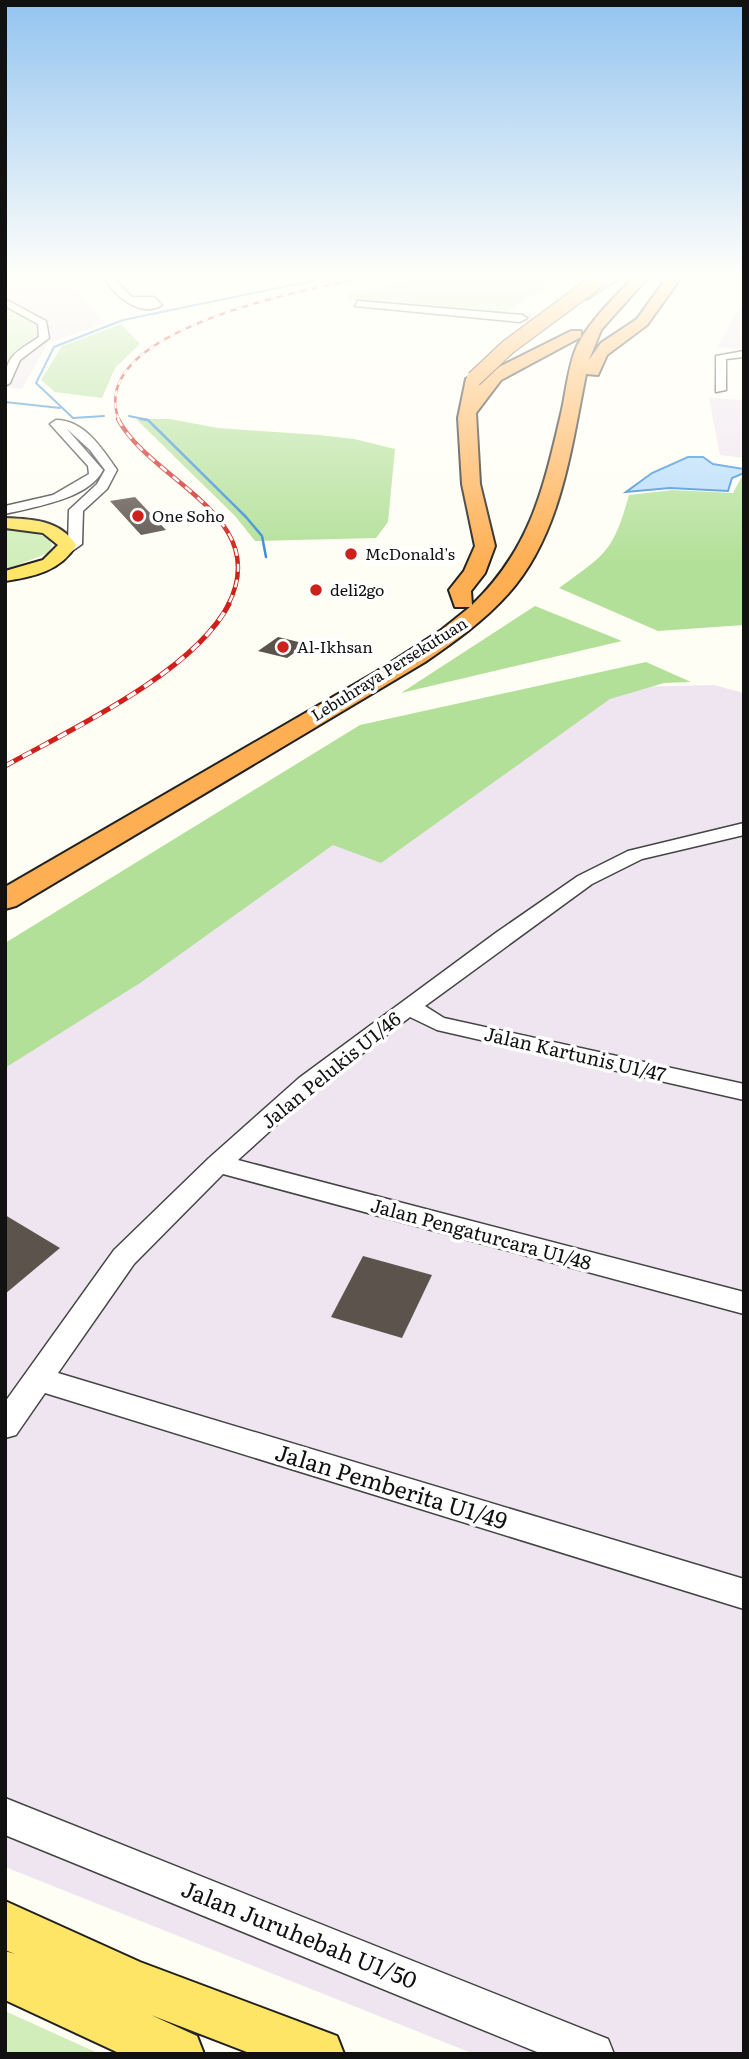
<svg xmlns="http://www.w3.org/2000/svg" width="749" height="2059" viewBox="0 0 749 2059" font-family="Literata,serif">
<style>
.industrial{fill:#efe5f0}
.green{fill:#d1eeba}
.forest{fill:#b3e098}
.water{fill:#b5dbfb;stroke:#358bd9;stroke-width:2}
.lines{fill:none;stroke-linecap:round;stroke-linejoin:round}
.stream-far1{stroke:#358bd9;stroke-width:2}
.stream{stroke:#358bd9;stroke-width:2.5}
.building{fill:#5b534c}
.minor-tunnel{stroke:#dbdad3;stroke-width:10;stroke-dasharray:10 5;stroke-linecap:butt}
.minor-casing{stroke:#444;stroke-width:3}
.major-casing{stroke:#222;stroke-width:4}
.highway-casing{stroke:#222;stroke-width:4}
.minor{fill:#fff;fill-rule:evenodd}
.major{fill:#ffe565;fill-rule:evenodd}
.highway{fill:#ffaf53;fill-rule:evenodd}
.rail-far2-casing{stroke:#ce211c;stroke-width:2.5}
.rail-far1-casing{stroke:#ce211c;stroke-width:4.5}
.rail-casing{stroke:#ce211c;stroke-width:5}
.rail-far2{stroke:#fff;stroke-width:2;stroke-dasharray:6;stroke-linecap:butt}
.rail-far1{stroke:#fff;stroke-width:2.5;stroke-dasharray:8;stroke-linecap:butt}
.rail{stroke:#fff;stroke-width:3.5;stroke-dasharray:10;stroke-linecap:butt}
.highway-bridge-casing{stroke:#222;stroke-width:17;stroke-linecap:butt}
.highway-bridge{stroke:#ffaf53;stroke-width:15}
.poi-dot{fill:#ce211c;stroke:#fff;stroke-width:2.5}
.labels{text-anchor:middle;stroke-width:7;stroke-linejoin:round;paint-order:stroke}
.far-poi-label{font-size:16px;fill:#111;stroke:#fff;text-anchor:start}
.far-street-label{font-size:16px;fill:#111;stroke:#fff}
.street-label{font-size:19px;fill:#111;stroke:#fff}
.near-street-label{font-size:23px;fill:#111;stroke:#fff}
</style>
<rect width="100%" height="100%" fill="#fffef5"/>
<!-- industrial -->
<g class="industrial">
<path d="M5,276H62L105,323L48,343L22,389L5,387Z"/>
<path d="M744,300V349L717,347Z"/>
<path d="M709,398L744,400V458L720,455Z"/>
<path d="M714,685L744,693V2054H474L5,1867V979L629,687Z"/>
</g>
<!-- green -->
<g class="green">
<path d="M427,276H565L503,314L346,299L350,293Z"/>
<path d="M5,303L36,327L32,342L5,362Z"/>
<path d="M5,527L23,529L49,538L52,546L48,553L5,570Z"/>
<path d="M5,2011L100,2054H5Z"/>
</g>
<!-- forest -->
<g class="forest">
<path d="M121,324L140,344L115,368L102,398L55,392L41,380L62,346Z"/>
<path d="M136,419H170L218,428L319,435L354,439L395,449L388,522L376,538L255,541L235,516Z"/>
<path d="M741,478L744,479V625L658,631L559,588C606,554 613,552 629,495L673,490L733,493Z"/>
<path d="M535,606L622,641L401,693Z"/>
<path d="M646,662L691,682L664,683L610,699L381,863L333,845L140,983L5,1068V943L360,725Z"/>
</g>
<!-- water -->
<path class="water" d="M688,457H703L713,464L744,469V473L732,478L728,491L670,488L626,492L652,473Z"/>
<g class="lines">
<!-- stream-far1 -->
<g class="stream-far1">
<path d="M5,402L60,408"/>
<path d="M104,416L73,418L36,383L54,347L123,320L336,276"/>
<path d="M129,416L148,420"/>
</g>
<!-- stream -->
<path class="stream" d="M141,419L148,420L246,517L262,536L266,557"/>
</g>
<!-- building -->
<g class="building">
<path d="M135,497L166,530L141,535L110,501Z"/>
<path d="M278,637L307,644L287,658L258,651Z"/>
<path d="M5,1215L60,1248L5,1294Z"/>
<path d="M363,1256L432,1275L402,1338L331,1317Z"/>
</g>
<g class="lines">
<!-- minor-tunnel -->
<path class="minor-tunnel" d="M522,318L533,317"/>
<defs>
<g id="minor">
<path d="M103,276H111L132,297H154L162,305C140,319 113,294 103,276Z"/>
<path d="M612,276H623L587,299H581V295Z"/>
<path d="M5,299L46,321L49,338L20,360L10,383L5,386C5,355 15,353 39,337L38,324L5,306Z"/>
<path d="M358,301L522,315L527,318L520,322L355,306Z"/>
<path d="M744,351V357L726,359V390L716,392V356Z"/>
<path d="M56,420C84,420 102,448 117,470L107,489L83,511L82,544L61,559L54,555L68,543L69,510L97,484L105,470L90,450L66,428L103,470C89,499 34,507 5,514V506L53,495L89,474L88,466L50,424Z"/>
<path d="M744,823V835L642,859L592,884L425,1006L444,1018L744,1084V1100L437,1030L410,1017L315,1090L238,1160L744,1292V1314L223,1174L134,1264L58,1373L744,1579V1609L45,1393L16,1435L5,1438V1402L114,1250L209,1158L299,1078L497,932L578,876L628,851Z"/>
<path d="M5,1798L608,2039L614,2054H542L5,1835Z"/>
</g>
<g id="major">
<path d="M5,518C32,519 60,520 76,545C61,571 33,577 5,581V571L43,560L58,545L43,533L5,528Z"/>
<path d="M5,1901L140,1962L337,2036L344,2054H252L151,2015L197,2036L204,2054H121L5,2000V1951L15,1954L5,1950Z"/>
</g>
<path id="highway" d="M635,276H649L601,330L589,360L601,343L637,319L668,276H682L647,325L607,355L598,375L586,374C571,449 561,535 508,594C484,621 454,642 425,662L16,906L5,909V887L376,672L440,631L470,607H455L449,590L464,571L475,546L462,484L458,418L466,379L474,374L480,376L482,381L499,367L571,331H581V337L501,380L476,413L480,484L495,546L485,573L471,591L472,605C530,549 543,491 561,414C566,393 568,366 577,346C591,319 614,298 635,276Z"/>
</defs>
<!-- minor casing -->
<use href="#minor" class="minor-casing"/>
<!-- major casing -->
<use href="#major" class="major-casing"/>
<!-- highway casing -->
<use href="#highway" class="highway-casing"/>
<!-- minor -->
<use href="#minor" class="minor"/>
<!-- major -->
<use href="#major" class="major"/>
<!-- highway -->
<use href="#highway" class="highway"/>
<defs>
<path id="rail-far2" d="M119,420C83,328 318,287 374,276"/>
<path id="rail-far1" d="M118,419C150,481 274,516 228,605"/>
<path id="rail" d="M5,766C72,729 194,672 229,604"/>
</defs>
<!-- rail-far2 casing -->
<use href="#rail-far2" class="rail-far2-casing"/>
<!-- rail-far1 casing -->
<use href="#rail-far1" class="rail-far1-casing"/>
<!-- rail casing -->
<use href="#rail" class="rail-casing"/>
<!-- rail-far2 -->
<use href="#rail-far2" class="rail-far2"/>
<!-- rail-far1 -->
<use href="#rail-far1" class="rail-far1"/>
<!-- rail -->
<use href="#rail" class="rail"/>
<defs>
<path id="highway-bridge" d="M474,379L508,347L604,276"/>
</defs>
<!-- highway-bridge casing -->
<use href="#highway-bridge" class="highway-bridge-casing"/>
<!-- highway-bridge -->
<use href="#highway-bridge" class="highway-bridge"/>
</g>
<!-- sky -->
<linearGradient id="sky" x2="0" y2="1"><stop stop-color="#93c4f0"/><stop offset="0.49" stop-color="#fffffa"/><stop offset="1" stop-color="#fffffa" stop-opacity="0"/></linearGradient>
<rect width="749" height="564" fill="url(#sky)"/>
<!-- markers -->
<g class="poi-dot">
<circle cx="138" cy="516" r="7"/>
<circle cx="351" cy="554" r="7"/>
<circle cx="316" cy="590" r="7"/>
<circle cx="283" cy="647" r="7"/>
</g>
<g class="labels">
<!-- far-poi labels -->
<g class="far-poi-label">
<text x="152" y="522">One Soho</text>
<text x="365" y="560">McDonald's</text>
<text x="330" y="596">deli2go</text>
<text x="297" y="653">Al-Ikhsan</text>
</g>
<!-- far-street labels -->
<g class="far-street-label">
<text transform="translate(389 669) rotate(-32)" y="6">Lebuhraya Persekutuan</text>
</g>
<!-- street labels -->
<g class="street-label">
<text transform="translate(575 1054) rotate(13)" y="7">Jalan Kartunis U1/47</text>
<text transform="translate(331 1070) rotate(-39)" y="7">Jalan Pelukis U1/46</text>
<text transform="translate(481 1234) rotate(15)" y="7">Jalan Pengaturcara U1/48</text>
</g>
<!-- near-street labels -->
<g class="near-street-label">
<text transform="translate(391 1487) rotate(17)" y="8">Jalan Pemberita U1/49</text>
<text transform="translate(299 1935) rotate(22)" y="8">Jalan Juruhebah U1/50</text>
</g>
</g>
<!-- border -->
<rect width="749" height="2059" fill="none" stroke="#111111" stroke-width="14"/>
</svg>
